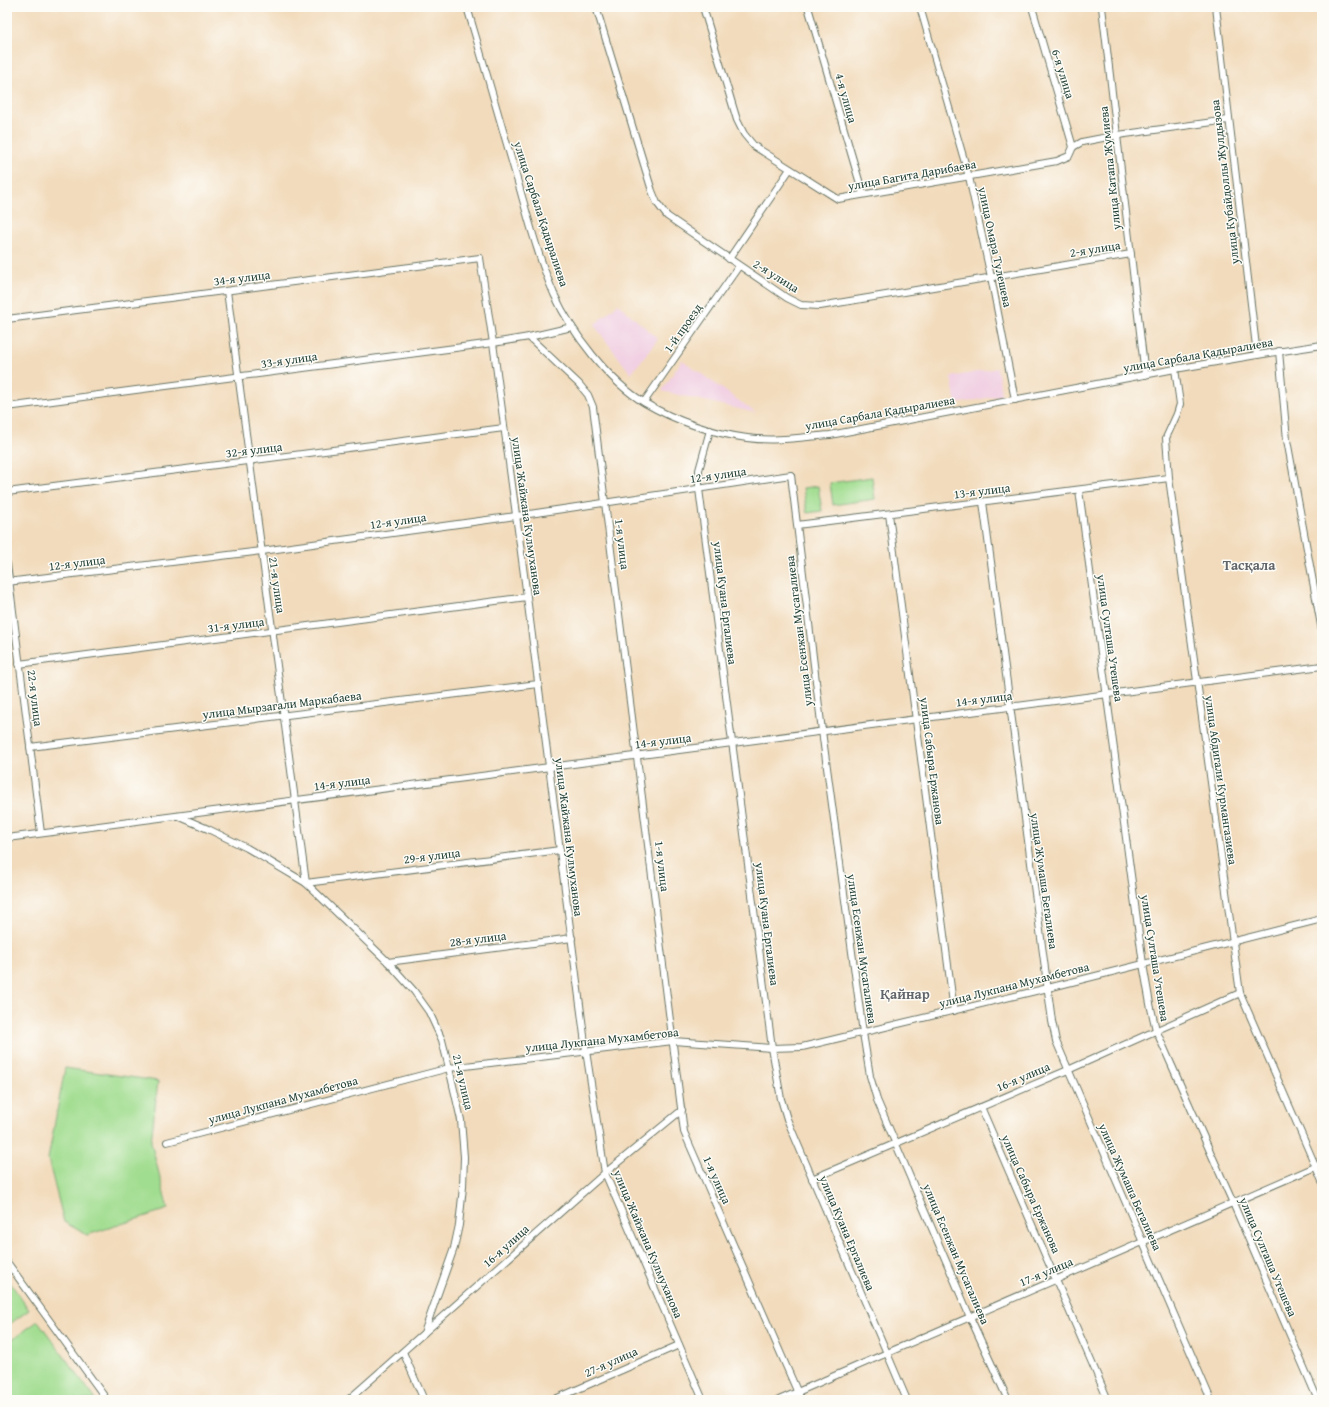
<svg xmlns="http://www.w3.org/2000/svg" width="1329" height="1407" viewBox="0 0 1329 1407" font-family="'Gentium Book Plus',serif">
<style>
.built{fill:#f1d0e3}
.green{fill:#a1dd90;stroke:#608d62}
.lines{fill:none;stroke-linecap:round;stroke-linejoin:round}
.street-casing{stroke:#697464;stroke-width:8}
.street{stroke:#fff;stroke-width:6}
.labels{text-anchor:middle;stroke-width:3;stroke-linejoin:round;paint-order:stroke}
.street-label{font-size:12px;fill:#1f3d34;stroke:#fdfcf7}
.quarter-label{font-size:14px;font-weight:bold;fill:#62666b;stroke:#fdfcf7}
</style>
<rect width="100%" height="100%" fill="#fdfcf7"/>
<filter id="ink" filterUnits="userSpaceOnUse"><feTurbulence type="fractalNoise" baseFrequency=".025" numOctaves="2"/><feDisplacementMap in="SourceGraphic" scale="8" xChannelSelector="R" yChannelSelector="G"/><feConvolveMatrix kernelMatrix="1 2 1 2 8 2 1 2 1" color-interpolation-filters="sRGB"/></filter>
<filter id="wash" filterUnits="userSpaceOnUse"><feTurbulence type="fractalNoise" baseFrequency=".012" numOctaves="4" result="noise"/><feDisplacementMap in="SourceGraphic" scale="16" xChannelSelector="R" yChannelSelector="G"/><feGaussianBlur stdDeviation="0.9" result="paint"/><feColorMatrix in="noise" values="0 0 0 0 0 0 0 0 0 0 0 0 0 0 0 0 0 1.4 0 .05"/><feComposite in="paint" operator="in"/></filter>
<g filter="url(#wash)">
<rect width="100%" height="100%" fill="#f2dbbc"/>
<!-- built -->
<g class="built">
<path d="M618,304L658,339L631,374L594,325Z"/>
<path d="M682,360L756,413L662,391Z"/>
<path d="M997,368L1002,395L956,404L951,377Z"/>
</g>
<!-- green -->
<g class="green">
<path d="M872,477L875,499L833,505L830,483Z"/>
<path d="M818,486L822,511L807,513L803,488Z"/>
<path d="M65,1068L158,1081L151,1142L168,1209L87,1235L64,1222L48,1159Z"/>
<path d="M7,1278L29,1310L7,1326Z"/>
<path d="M38,1321L96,1400H7V1343Z"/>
</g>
</g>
<g filter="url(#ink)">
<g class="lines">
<defs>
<g id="street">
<path d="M467,7C484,64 500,121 517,179C528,217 538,257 554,294C572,333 608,381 645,403C676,421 712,433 747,438C775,442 803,437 830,435L1175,369L1257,355L1322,345"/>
<path d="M596,7L652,191L657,203L667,216L787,298L801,305L820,306L1131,254"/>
<path d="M703,7L737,120L744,134L754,146L838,199L1057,161L1069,156L1073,147L1082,142L1118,135L1228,120"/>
<path d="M808,7L863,194"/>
<path d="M920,7L969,177L991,277L1015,400"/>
<path d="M1032,7L1073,147"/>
<path d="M1102,7L1145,375"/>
<path d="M1216,7L1257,355"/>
<path d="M729,259L790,169"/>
<path d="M227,291L306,883L560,850"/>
<path d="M7,319L480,258L493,343L527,597L586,1051L605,1173L703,1400"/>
<path d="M529,337L579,384L588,395L593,407L684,1132L801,1400"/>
<path d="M1279,351L1287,440L1322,631"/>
<path d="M1175,369L1180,404L1177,414L1166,438L1169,478L1240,993L1322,1181"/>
<path d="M644,402L739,266"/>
<path d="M7,407L493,343L529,337L572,327"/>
<path d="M710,430L699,470V489L772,1048L781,1099L787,1119L907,1400"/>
<path d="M1079,490L1143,964L1150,1004L1156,1030L1233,1203L1318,1400"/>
<path d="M7,492L504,428"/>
<path d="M983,502L1052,1021L1056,1041L1211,1400"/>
<path d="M889,514L954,1011"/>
<path d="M797,525L1169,478"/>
<path d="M7,564L41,833"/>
<path d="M7,582L262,551L516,516L791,475L822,731L863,1033L870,1076L877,1100L970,1317L1008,1400"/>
<path d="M19,664L527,597"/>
<path d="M30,747L538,684"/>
<path d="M178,816L208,829L247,848L306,883L388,962L414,991L429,1012L442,1040L449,1068L461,1120L464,1157L463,1187L459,1225L454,1248L424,1333"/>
<path d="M7,838L1322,666"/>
<path d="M388,962L572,938"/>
<path d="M981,1107L1108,1400"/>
<path d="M167,1142L449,1068L673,1041L772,1048L802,1047L1048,988L1322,919"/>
<path d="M812,1179L1068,1070L1240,993"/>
<path d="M7,1262L107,1400"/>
<path d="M403,1352L424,1400"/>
<path d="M348,1400L605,1173L682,1110"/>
<path d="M553,1400L679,1345"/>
<path d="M779,1400L1322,1164"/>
</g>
</defs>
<!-- street casing -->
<use href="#street" class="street-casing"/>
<!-- street -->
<use href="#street" class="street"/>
</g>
</g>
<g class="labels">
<!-- street labels -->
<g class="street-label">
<text transform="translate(1063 74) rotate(73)" y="4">6-я улица</text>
<text transform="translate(846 98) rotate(74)" y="4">4-я улица</text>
<text transform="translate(1110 168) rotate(-96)" y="4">улица Катапа Жумиева</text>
<text transform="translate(912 175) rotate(-10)" y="4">улица Багита Дарибаева</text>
<text transform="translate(1225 182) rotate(-97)" y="4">улица Кубайдоллы Жулдызова</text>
<text transform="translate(541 214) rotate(72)" y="4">улица Сарбала Қадыралиева</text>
<text transform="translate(995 247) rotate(78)" y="4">улица Омара Тулешева</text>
<text transform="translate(1095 249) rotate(-9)" y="4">2-я улица</text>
<text transform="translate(776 276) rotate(32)" y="4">2-я улица</text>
<text transform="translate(242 278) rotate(-7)" y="4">34-я улица</text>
<text transform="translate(683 328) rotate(-55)" y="4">1-й проезд</text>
<text transform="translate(1198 355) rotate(-10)" y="4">улица Сарбала Қадыралиева</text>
<text transform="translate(289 360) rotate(-8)" y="4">33-я улица</text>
<text transform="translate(880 413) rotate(-10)" y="4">улица Сарбала Қадыралиева</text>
<text transform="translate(254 450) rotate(-7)" y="4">32-я улица</text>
<text transform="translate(718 475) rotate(-8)" y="4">12-я улица</text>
<text transform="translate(982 491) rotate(-7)" y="4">13-я улица</text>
<text transform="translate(527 516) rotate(82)" y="4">улица Жайжана Кулмуханова</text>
<text transform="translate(398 521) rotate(-8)" y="4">12-я улица</text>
<text transform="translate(622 544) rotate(83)" y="4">1-я улица</text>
<text transform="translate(77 563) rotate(-7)" y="4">12-я улица</text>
<text transform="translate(277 585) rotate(82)" y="4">21-я улица</text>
<text transform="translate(725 603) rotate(83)" y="4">улица Куана Ергалиева</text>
<text transform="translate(236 625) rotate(-7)" y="4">31-я улица</text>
<text transform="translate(799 631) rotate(-97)" y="4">улица Есенжан Мусагалиева</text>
<text transform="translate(1110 638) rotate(82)" y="4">улица Султаша Утешева</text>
<text transform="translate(35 698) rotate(83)" y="4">22-я улица</text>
<text transform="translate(984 699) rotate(-7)" y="4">14-я улица</text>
<text transform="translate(282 705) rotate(-7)" y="4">улица Мырзагали Маркабаева</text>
<text transform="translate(663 741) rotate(-7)" y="4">14-я улица</text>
<text transform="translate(932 761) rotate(83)" y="4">улица Сабыра Ержанова</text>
<text transform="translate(1221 780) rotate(82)" y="4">улица Абдигали Курмангазиева</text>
<text transform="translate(342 783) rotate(-7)" y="4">14-я улица</text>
<text transform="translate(569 837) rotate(83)" y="4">улица Жайжана Кулмуханова</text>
<text transform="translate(432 856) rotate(-7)" y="4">29-я улица</text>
<text transform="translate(662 866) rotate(83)" y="4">1-я улица</text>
<text transform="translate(1044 881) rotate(82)" y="4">улица Жумаша Бегалиева</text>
<text transform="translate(767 924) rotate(83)" y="4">улица Куана Ергалиева</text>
<text transform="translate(478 939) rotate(-7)" y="4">28-я улица</text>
<text transform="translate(862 949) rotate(82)" y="4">улица Есенжан Мусагалиева</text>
<text transform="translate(1155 958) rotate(81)" y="4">улица Султаша Утешева</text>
<text transform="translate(1014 985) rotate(-14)" y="4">улица Лукпана Мухамбетова</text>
<text transform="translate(602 1040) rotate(-6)" y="4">улица Лукпана Мухамбетова</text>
<text transform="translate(1023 1077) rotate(-23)" y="4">16-я улица</text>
<text transform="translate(463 1082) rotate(77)" y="4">21-я улица</text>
<text transform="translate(283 1100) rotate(-15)" y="4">улица Лукпана Мухамбетова</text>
<text transform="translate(717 1180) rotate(66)" y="4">1-я улица</text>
<text transform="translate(1130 1187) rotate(66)" y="4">улица Жумаша Бегалиева</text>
<text transform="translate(1031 1194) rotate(66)" y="4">улица Сабыра Ержанова</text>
<text transform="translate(847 1233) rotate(67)" y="4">улица Куана Ергалиева</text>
<text transform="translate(648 1244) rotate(67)" y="4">улица Жайжана Кулмуханова</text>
<text transform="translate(506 1246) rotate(-42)" y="4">16-я улица</text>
<text transform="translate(956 1254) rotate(67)" y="4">улица Есенжан Мусагалиева</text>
<text transform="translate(1268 1257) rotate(67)" y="4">улица Султаша Утешева</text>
<text transform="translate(1046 1272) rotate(-23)" y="4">17-я улица</text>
<text transform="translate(611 1362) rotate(-24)" y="4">27-я улица</text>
</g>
<!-- quarter labels -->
<g class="quarter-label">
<text x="1249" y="570">Тасқала</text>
<text x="905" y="999">Қайнар</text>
</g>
</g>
<!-- margin -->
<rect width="1329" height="1407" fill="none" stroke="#fdfcf7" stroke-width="24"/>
</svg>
